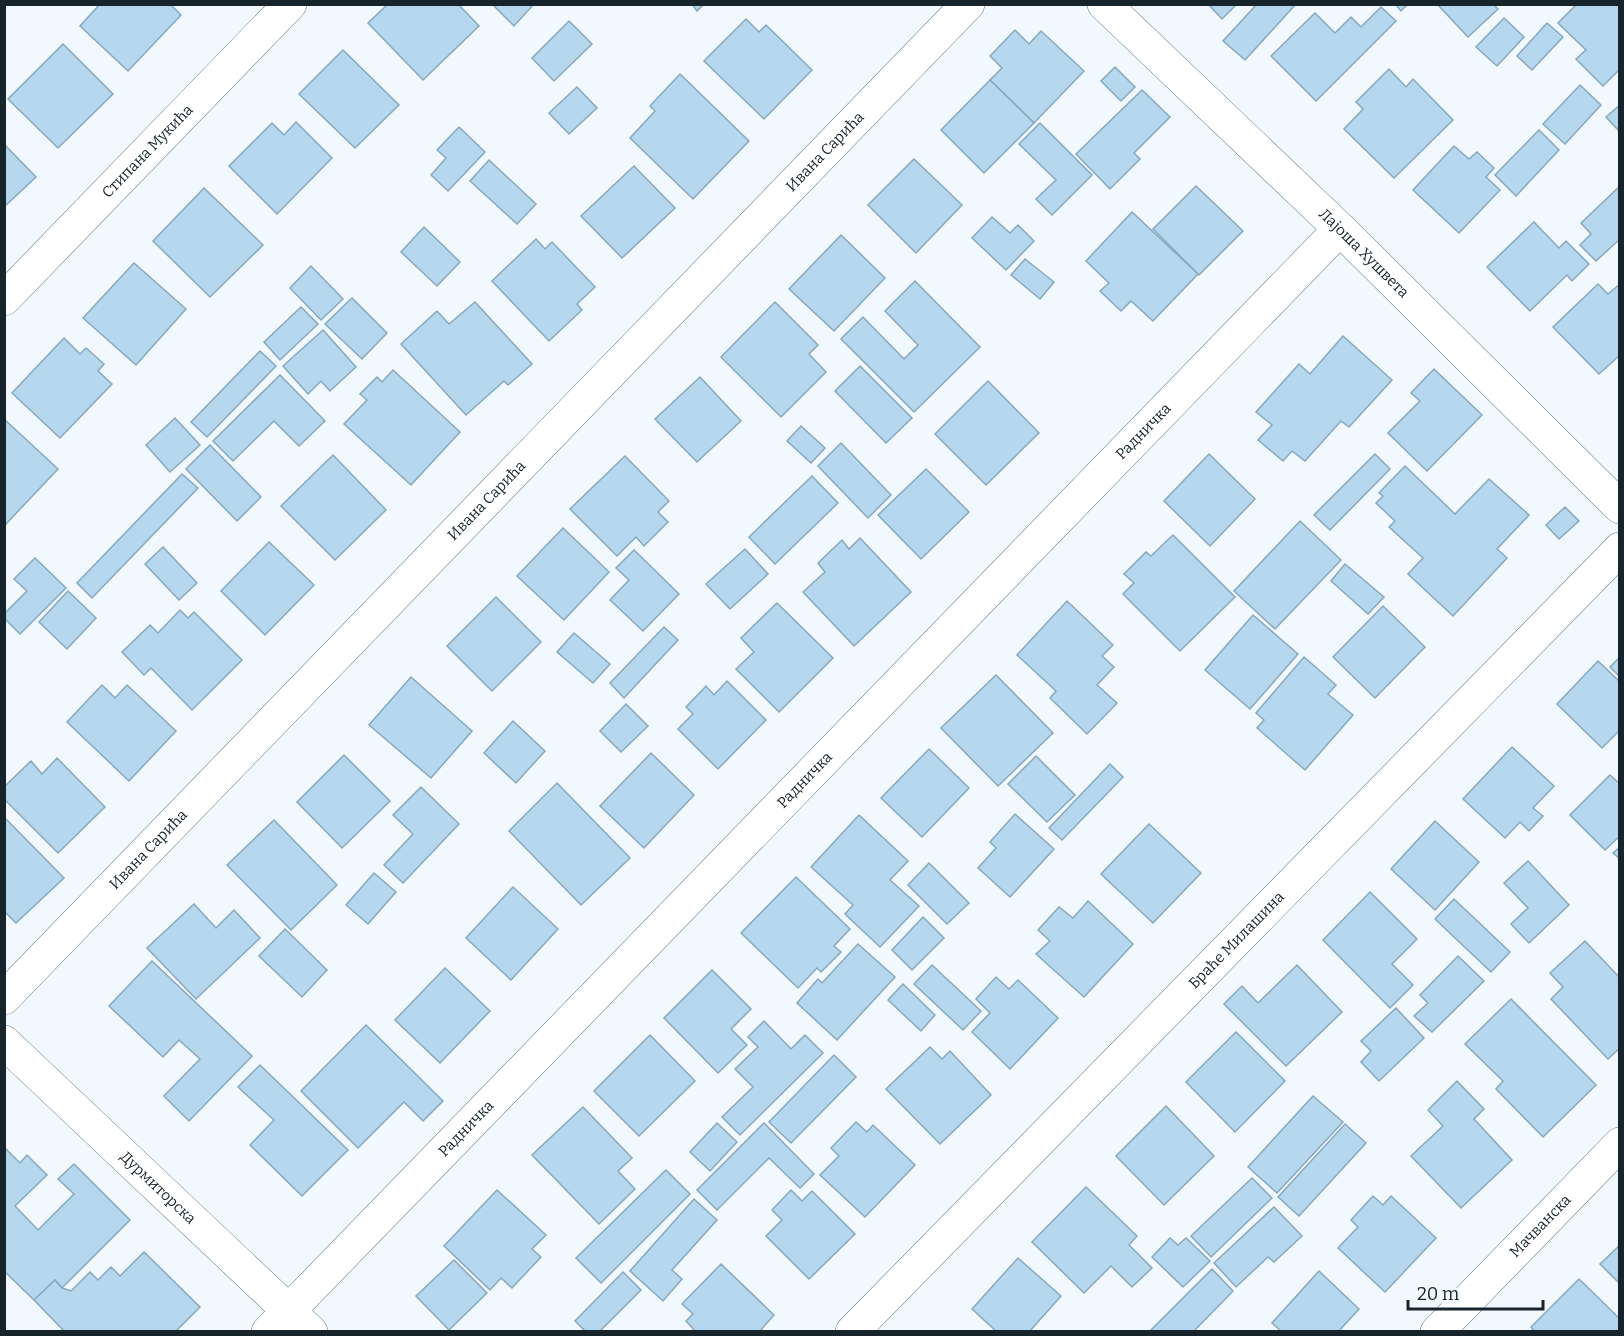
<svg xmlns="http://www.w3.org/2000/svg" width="1624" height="1336" viewBox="0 0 1624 1336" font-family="Bitter,serif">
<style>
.building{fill:#b5d8ee;stroke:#87a8bd;stroke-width:1.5}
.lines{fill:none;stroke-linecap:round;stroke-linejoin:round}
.minor-casing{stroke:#5a7a8e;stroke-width:34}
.minor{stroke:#fff;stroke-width:33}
.labels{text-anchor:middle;stroke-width:5;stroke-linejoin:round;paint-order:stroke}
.street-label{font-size:15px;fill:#17242c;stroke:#f2f9fe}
</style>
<rect width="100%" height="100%" fill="#f2f9fe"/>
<!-- building -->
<g class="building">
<path d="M100,4H170L181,15L128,71L80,26Z"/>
<path d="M388,4H458L479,26L423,80L368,23Z"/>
<path d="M492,4H534L514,26Z"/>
<path d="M692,4H704L697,11Z"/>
<path d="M1208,4H1237L1222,19Z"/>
<path d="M1257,4H1296L1245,60L1223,41Z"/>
<path d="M1395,4H1408L1401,11Z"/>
<path d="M1437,4H1493L1498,9L1468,37Z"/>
<path d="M1577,4H1620V69L1603,86L1576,59L1586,50L1558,23Z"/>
<path d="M1381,7L1396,21L1316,101L1271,56L1315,13L1335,33L1351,17L1361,27Z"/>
<path d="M1504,18L1524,37L1497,66L1476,47Z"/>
<path d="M746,19L759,32L766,25L812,70L764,119L704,61Z"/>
<path d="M569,21L592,44L554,81L532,58Z"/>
<path d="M1547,23L1563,37L1532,70L1517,56Z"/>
<path d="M1015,30L1029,44L1041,31L1084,71L1034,123L990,80L1002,68L990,56Z"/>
<path d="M63,44L113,94L58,148L8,99Z"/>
<path d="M343,50L399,105L355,148L299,94Z"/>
<path d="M1115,67L1135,87L1121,101L1101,81Z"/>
<path d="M1389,69L1406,87L1413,79L1453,120L1394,178L1344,129L1363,109L1356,102Z"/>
<path d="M680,74L749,141L693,199L630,138L655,111L650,106Z"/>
<path d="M990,80L1034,123L984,173L941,130Z"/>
<path d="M1580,85L1601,105L1565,144L1543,124Z"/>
<path d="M577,87L597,108L569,134L549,113Z"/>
<path d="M1142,90L1170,117L1134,153L1140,159L1110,189L1076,154Z"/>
<path d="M1620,105V132L1606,117Z"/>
<path d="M296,122L332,158L277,214L229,166L272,123L284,135Z"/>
<path d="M1040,123L1092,175L1052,215L1036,199L1056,180L1019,144Z"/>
<path d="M459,127L485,152L448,191L431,175L446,158L437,150Z"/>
<path d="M1539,130L1559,150L1516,196L1495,175Z"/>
<path d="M4,144L36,177L4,207Z"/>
<path d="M1454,146L1469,159L1477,152L1494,168L1486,177L1500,190L1459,233L1413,190Z"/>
<path d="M914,159L962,205L916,253L868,205Z"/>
<path d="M489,160L536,204L517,224L470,181Z"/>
<path d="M634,166L675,208L622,258L581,216Z"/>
<path d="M1196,186L1243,231L1199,275L1153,229Z"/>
<path d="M1620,186V239L1596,261L1580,245L1591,234L1581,223Z"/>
<path d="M204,188L263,245L210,297L153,241Z"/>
<path d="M1132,212L1198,274L1153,321L1131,301L1121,311L1100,291L1109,283L1086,261Z"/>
<path d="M992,217L1010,233L1018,225L1034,241L1006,270L972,238Z"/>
<path d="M1534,222L1559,248L1566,241L1589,264L1572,281L1567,275L1530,311L1487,267Z"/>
<path d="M424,227L460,262L437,286L401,252Z"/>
<path d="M841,235L885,278L834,331L789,289Z"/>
<path d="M536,239L545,249L552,242L595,287L577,304L582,310L549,341L492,281Z"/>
<path d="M1025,259L1054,282L1040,299L1011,275Z"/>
<path d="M134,263L186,309L136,365L83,318Z"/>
<path d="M311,266L343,299L321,320L290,288Z"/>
<path d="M915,281L980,347L914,412L841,339L863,317L904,359L918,345L885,311Z"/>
<path d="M1598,284L1608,294L1620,284V355L1599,374L1553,327Z"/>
<path d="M352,298L387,333L362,359L325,324Z"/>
<path d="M475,302L532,364L508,385L504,381L466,415L401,344L437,311L449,324Z"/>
<path d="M775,302L818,345L809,354L826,372L781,417L721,357Z"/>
<path d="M301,307L318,324L280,360L264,342Z"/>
<path d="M323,330L356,367L330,391L321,381L308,394L283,366Z"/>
<path d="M1343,336L1392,380L1349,427L1341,421L1305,461L1292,451L1283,461L1258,440L1272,425L1256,412L1299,364L1310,374Z"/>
<path d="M64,338L80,354L86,348L104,364L98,371L112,384L60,438L12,393Z"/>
<path d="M260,351L276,366L207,437L191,422Z"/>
<path d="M860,366L912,418L886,443L835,391Z"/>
<path d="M1434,369L1482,415L1427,471L1388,433L1420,401L1411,393Z"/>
<path d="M393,370L460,432L411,485L344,424L367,400L360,394L377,377L382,382Z"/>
<path d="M280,375L325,421L299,446L274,421L233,461L213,441Z"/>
<path d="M700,377L741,421L697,462L655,419Z"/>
<path d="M988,381L1039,433L986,485L935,434Z"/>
<path d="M175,418L200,445L170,472L146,445Z"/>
<path d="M4,419L58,469L5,525H4Z"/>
<path d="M801,426L825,448L811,463L787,441Z"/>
<path d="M841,443L891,495L868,518L818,466Z"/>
<path d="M210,445L261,497L237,521L186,469Z"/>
<path d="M1209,454L1255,499L1210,546L1164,501Z"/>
<path d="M1375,454L1390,469L1330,530L1314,515Z"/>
<path d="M333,455L386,510L335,560L281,506Z"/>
<path d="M625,456L669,501L658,512L668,522L644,546L636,537L617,556L570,509Z"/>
<path d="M1405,466L1455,514L1489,479L1529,515L1497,549L1507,558L1453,616L1408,574L1423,558L1389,527L1395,521L1376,503L1383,496L1379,493Z"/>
<path d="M926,469L969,512L921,559L878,515Z"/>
<path d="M182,474L198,488L92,598L77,583Z"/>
<path d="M812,476L838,503L775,564L749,537Z"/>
<path d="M1565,507L1579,521L1559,539L1546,525Z"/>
<path d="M1300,521L1341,560L1275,629L1234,591Z"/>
<path d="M563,528L609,572L564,620L517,576Z"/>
<path d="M1173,535L1235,597L1180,651L1123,594L1134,583L1124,574L1146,552L1151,556Z"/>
<path d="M860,538L911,592L854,646L803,592L825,572L818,563L842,540L849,549Z"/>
<path d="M269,542L314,585L265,635L221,591Z"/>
<path d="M163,547L197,583L179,600L145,564Z"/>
<path d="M745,549L768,574L730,609L706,584Z"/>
<path d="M634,550L679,594L643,631L610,600L629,580L616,568Z"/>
<path d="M35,558L66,588L20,634L4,618V614L27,591L14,579Z"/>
<path d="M1345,564L1384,597L1368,614L1331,581Z"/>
<path d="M68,591L96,618L67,649L39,622Z"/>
<path d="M496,597L541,642L492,691L447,646Z"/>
<path d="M1067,601L1113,645L1102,656L1114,667L1097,685L1117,703L1087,734L1050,698L1056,691L1017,655Z"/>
<path d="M777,603L833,658L779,712L736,669L754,652L741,638Z"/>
<path d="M1383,606L1425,647L1375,698L1333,657Z"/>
<path d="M180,610L188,618L194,612L242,660L192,710L151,668L144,675L122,652L150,625L158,633Z"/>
<path d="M1253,615L1298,654L1250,709L1205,670Z"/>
<path d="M664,627L678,640L624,698L610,683Z"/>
<path d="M574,633L610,664L593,683L557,652Z"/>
<path d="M1304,657L1336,685L1328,694L1353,715L1305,770L1257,728L1264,720L1256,713Z"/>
<path d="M1620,657V677L1610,667Z"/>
<path d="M1598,661L1620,682V730L1602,748L1557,704Z"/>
<path d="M996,675L1053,733L998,786L941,728Z"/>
<path d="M411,677L472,731L431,778L369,725Z"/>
<path d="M727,681L766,720L718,769L678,729L693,714L686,707L706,686L714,695Z"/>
<path d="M102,685L115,698L127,685L176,731L129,781L67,722Z"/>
<path d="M626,704L648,726L621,752L600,731Z"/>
<path d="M513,721L545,751L516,783L484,753Z"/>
<path d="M1512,747L1554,786L1533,808L1543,816L1529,831L1520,822L1505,838L1463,799Z"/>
<path d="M929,749L969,788L922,837L881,798Z"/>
<path d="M651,753L694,795L644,848L600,806Z"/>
<path d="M344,755L390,801L342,848L297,802Z"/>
<path d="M1036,756L1075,795L1047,822L1008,784Z"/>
<path d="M57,758L105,807L58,853L4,799V787L31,761L42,774Z"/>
<path d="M1110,764L1123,777L1062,840L1049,828Z"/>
<path d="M1610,775L1620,784V836L1605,850L1570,815Z"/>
<path d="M557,783L630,858L581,905L509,831Z"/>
<path d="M421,787L459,824L403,883L384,865L413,834L393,815Z"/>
<path d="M1015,814L1054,849L1010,897L978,868L996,848L990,842Z"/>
<path d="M859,815L908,861L890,880L919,906L880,947L845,914L853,905L811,867Z"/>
<path d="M4,817L64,878L16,923L6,913L4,914Z"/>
<path d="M274,820L337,885L291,930L227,865Z"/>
<path d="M1435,821L1479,862L1435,910L1391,869Z"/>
<path d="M1149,824L1201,873L1153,923L1101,874Z"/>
<path d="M1620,847V859L1613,853Z"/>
<path d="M1528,861L1569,905L1529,943L1511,924L1528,908L1504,883Z"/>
<path d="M929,863L969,903L947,924L908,885Z"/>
<path d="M374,873L396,892L368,924L346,905Z"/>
<path d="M796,877L850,929L834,946L841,952L821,972L817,968L798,988L741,933Z"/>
<path d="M513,887L558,929L511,980L466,938Z"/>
<path d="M1370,892L1417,939L1392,964L1413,985L1390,1008L1323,940Z"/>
<path d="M1454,899L1510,952L1491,972L1435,919Z"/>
<path d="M1088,901L1133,944L1084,997L1036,954L1050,941L1038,930L1059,907L1073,918Z"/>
<path d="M194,904L216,928L234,910L260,938L196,999L147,948Z"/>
<path d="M923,917L944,938L912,970L892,950Z"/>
<path d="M285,929L327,970L302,997L259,956Z"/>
<path d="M1585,941L1620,978V1048L1608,1059L1551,999L1563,987L1550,973Z"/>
<path d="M858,944L895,977L837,1040L797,1003L818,979L822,983Z"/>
<path d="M1458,956L1484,981L1432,1032L1414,1016L1428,1003L1420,995Z"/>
<path d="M152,961L252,1056L189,1121L164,1096L200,1059L179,1040L163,1057L109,1006Z"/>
<path d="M932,965L981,1011L963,1030L914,984Z"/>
<path d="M1297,965L1342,1012L1286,1066L1224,1004L1242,986L1258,1003Z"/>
<path d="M445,968L490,1011L440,1063L395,1020Z"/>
<path d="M712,970L751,1009L731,1029L747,1045L718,1073L664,1018Z"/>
<path d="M996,977L1009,989L1018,980L1058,1018L1010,1069L972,1032L990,1013L976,999Z"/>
<path d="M903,984L935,1015L921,1031L888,1000Z"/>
<path d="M1511,999L1596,1085L1543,1137L1496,1089L1503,1081L1465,1044Z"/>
<path d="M1396,1008L1424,1038L1379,1081L1361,1062L1371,1051L1361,1041Z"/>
<path d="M764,1021L791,1049L805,1035L823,1053L740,1135L722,1117L753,1087L735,1069L758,1047L748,1037Z"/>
<path d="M366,1025L443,1101L423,1121L404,1102L358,1148L301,1091Z"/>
<path d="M1236,1032L1285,1081L1235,1132L1186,1082Z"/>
<path d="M650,1035L695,1081L639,1136L594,1091Z"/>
<path d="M930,1047L942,1059L950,1051L991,1095L940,1144L886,1089Z"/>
<path d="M834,1055L856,1077L791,1143L769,1122Z"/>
<path d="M260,1065L348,1150L302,1196L250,1145L274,1120L238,1087Z"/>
<path d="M1457,1081L1484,1109L1474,1119L1512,1160L1461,1208L1411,1156L1443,1126L1428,1110Z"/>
<path d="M1313,1096L1343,1122L1277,1193L1248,1167Z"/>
<path d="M1166,1106L1214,1156L1164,1205L1116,1156Z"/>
<path d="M583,1107L632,1158L618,1171L635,1189L599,1224L532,1155Z"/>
<path d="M856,1122L867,1132L873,1125L915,1165L865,1217L820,1175L839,1156L831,1148Z"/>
<path d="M717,1123L737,1142L710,1171L690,1152Z"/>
<path d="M764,1123L814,1174L800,1188L769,1158L717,1210L697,1190Z"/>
<path d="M1345,1124L1366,1143L1299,1216L1278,1197Z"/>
<path d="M4,1147L20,1163L27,1155L47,1175L15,1206L38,1230L74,1194L58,1179L74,1164L130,1220L62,1288L55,1280L34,1300L4,1271Z"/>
<path d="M666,1170L690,1194L601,1283L576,1258Z"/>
<path d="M1252,1178L1272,1198L1211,1257L1191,1236Z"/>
<path d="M1086,1187L1137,1236L1129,1245L1152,1268L1132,1287L1111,1266L1084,1293L1032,1242Z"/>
<path d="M497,1190L546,1235L532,1249L541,1257L512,1288L501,1278L490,1290L444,1246Z"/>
<path d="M791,1190L802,1201L812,1191L855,1234L809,1279L766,1236L782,1220L772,1210Z"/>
<path d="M1373,1196L1383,1205L1391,1196L1436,1238L1385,1292L1338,1248L1358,1227L1351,1220Z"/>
<path d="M694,1199L717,1220L672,1270L682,1279L663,1301L630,1271Z"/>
<path d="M1274,1207L1302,1236L1274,1262L1268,1257L1236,1287L1214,1263Z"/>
<path d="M1170,1238L1178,1245L1186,1238L1210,1261L1183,1287L1152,1257Z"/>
<path d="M1620,1245V1284L1600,1264Z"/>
<path d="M144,1252L200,1307L175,1332H65L34,1300L55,1280L62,1288L71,1291L90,1272L98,1280L111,1267L120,1276Z"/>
<path d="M1018,1258L1061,1296L1029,1332H997L972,1309Z"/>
<path d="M454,1260L487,1293L449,1330L416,1296Z"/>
<path d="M721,1264L774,1315L759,1332H696L686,1321L693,1314L682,1304Z"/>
<path d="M1212,1269L1233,1291L1193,1332H1149Z"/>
<path d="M1319,1271L1359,1309L1338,1332H1282L1272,1323Z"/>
<path d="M623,1272L641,1290L599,1332H586L575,1321Z"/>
<path d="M1579,1279L1620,1319V1332H1535L1531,1327Z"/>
</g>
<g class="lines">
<defs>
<g id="minor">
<path id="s1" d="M1104,4L1340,229L1620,507"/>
<path id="s2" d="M4,299L290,4"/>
<path id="s3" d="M4,998L968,4"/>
<path id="s4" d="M4,1042L311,1332"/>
<path id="s5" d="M268,1332L1340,229"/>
<path id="s6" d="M852,1332L1620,549"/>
<path id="s7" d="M1437,1332L1620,1144"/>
</g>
</defs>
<!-- minor casing -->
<use href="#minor" class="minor-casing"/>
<!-- minor -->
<use href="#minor" class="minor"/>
</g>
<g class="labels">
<!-- street labels -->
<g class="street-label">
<text dy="5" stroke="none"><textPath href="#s2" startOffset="206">Стипана Мукића</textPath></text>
<text dy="5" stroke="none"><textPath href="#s3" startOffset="1179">Ивана Сарића</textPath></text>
<text dy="5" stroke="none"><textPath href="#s1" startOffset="360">Лајоша Хушвета</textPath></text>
<text dy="5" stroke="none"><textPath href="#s5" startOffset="1256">Радничка</textPath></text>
<text dy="5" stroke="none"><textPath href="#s3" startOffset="693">Ивана Сарића</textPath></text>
<text dy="5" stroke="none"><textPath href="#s5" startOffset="770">Радничка</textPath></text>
<text dy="5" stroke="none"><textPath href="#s3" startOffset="207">Ивана Сарића</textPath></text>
<text dy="5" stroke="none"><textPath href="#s6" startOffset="549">Браће Милашина</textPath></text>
<text dy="5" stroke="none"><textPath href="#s5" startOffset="284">Радничка</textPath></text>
<text dy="5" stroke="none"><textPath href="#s4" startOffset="212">Дурмиторска</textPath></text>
<text dy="5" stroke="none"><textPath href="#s7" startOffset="148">Мачванска</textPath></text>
</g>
</g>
<!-- border -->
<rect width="1624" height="1336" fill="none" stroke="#17242c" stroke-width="12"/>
<!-- scale -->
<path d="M1408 1300v9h135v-9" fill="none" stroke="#17242c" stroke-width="3"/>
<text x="1417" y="1300" font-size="18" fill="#17242c" stroke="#f2f9fe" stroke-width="4.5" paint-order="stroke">20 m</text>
</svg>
